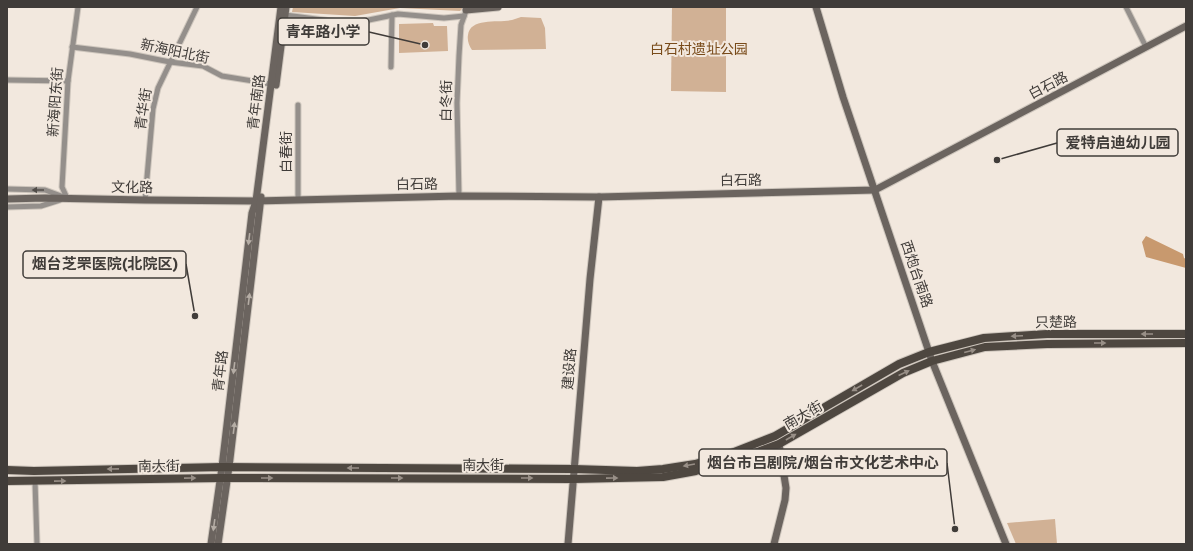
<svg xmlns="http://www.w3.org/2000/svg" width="1193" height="551" viewBox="0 0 1193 551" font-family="'Work Sans','Noto Sans SC',sans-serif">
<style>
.green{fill:#d1b195}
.forest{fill:#c8996e}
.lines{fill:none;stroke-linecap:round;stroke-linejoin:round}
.street-casing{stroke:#cec6bd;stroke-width:7}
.secondary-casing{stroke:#cec6bd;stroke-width:9}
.primary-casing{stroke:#cec6bd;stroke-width:10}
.street{stroke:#948f8b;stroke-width:5}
.secondary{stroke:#6b645f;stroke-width:7}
.primary{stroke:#4e4740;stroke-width:8}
.oneway{fill:#514d49}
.oneway2{fill:#b5ada5}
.oneway3{fill:#988f87}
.labels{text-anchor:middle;stroke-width:4;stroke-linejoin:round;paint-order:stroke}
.park-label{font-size:14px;fill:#794b1a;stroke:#f2e8de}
.street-label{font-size:14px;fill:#403c39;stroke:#f2e8de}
.leader{fill:none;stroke:#403c39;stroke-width:1.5}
.callout-dot{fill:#403c39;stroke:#f2e8de;stroke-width:1.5}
.callout{fill:#f2e8de;stroke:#403c39;stroke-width:1.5}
.callout-label{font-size:15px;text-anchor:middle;font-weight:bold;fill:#403c39}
</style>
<rect width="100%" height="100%" fill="#f2e8de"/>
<!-- green -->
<g class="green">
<path d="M293,7H464L460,11L400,8L355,16L292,12Z"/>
<path d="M672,7H726V92L671,91Z"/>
<path d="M521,17L541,18L545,28L546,49L472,50C469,46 467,40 468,35C470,17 499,23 512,20C515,19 518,18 521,17Z"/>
<path d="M433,23L434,26H447L448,51L399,53V24Z"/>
<path d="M1055,519L1057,544H1016L1007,523Z"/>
</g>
<!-- forest -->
<path class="forest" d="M1146,236L1183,254L1184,258L1186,259V268L1146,257L1142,242Z"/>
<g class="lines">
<defs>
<g id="street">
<path d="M1126,7L1146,47"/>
<path d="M285,15L347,23L359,22L398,14L444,18L464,16"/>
<path d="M72,47L130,54L170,62L203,66L222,76L271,84"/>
<path d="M391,67L392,15"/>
<path d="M7,80L68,81"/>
<path d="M298,105V200"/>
<path d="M7,189L45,190L64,197"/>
<path d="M459,196L457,103L459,56L461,25L467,8"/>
<path d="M67,198L62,187L68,81L78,7"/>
<path d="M145,200L153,109L158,88L197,7"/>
<path d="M7,207L41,206L60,200"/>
<path d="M35,481L37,544"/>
</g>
<g id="secondary">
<path d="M816,7L843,97L932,361L1006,544"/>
<path d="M466,10L498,7"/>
<path d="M276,85L286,7"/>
<path d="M7,199L45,198L145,200L256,201L459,196L599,197L875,190L1186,26"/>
<path d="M211,544L222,467L252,213L256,201L281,7"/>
<path d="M218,544L229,467L261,197"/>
<path d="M568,544L590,279L599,197"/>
<path d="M774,544L785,500L786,488L779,444"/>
</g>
<g id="primary">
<path d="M7,470L34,471L222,467L574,469L637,471L663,469L695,464L729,454L775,436L899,364L929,352L984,338L1047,334H1186"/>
<path d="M7,481L221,478L573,479L663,477L696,471L731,462L779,444L903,373L932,361L985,347L1047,344L1186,343"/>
</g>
</defs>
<!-- street casing -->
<use href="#street" class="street-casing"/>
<!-- secondary casing -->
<use href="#secondary" class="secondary-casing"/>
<!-- primary casing -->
<use href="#primary" class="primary-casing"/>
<!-- street -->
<use href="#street" class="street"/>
<!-- secondary -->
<use href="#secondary" class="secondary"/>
<!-- primary -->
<use href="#primary" class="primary"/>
</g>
<!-- one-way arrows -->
<defs><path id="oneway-solid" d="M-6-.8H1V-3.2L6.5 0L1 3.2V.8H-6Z"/></defs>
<use class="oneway" href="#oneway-solid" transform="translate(38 190) rotate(-180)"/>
<g class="oneway2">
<use href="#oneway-solid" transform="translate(249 239) rotate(97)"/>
<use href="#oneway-solid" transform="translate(249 299) rotate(-83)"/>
<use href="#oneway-solid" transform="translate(234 368) rotate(97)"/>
<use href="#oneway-solid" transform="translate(234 428) rotate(-83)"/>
<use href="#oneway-solid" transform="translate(214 525) rotate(98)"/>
</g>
<g class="oneway3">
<use href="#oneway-solid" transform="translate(1147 334) rotate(180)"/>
<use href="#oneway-solid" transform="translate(1017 336) rotate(177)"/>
<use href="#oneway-solid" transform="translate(1100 343)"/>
<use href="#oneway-solid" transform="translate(970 351) rotate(-15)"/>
<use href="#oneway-solid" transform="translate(904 373) rotate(-25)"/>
<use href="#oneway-solid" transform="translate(857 388) rotate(150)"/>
<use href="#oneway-solid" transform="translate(791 437) rotate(-30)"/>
<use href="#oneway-solid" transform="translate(689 465) rotate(170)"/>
<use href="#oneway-solid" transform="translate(353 468) rotate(180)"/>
<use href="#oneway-solid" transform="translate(113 469) rotate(179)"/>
<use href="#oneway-solid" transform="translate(190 478) rotate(-1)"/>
<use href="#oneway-solid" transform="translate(267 478)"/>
<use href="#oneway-solid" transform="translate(397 478)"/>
<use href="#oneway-solid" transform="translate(527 478)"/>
<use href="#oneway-solid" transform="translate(612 478) rotate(-1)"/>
<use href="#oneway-solid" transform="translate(60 481) rotate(-1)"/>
</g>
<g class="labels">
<!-- park labels -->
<g class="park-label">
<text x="699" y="54">白石村遗址公园</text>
</g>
<!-- street labels -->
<g class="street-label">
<text transform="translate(175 51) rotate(12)" y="5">新海阳北街</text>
<text transform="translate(1048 85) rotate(-28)" y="5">白石路</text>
<text transform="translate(446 101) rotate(-89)" y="5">白冬街</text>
<text transform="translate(55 102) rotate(-86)" y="5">新海阳东街</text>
<text transform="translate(256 102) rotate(-83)" y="5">青年南路</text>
<text transform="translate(143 109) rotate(-81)" y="5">青华街</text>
<text transform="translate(286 152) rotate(-90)" y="5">白春街</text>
<text transform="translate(741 180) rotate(-1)" y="5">白石路</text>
<text transform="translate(417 184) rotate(-1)" y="5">白石路</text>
<text transform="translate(132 187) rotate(1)" y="5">文化路</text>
<text transform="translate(917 274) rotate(71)" y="5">西炮台南路</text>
<text transform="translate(1056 322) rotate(-1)" y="5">只楚路</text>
<text transform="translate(569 369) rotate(-85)" y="5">建设路</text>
<text transform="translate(220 371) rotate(-83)" y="5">青年路</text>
<text transform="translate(803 415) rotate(-30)" y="5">南大街</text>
<text x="483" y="470">南大街</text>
<text transform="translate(159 466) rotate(-1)" y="5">南大街</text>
</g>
</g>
<!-- callouts -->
<path class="leader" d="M425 45L369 32M997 160L1057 143M195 316L186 264M955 529L947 463"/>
<g class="callout-dot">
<circle cx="425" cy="45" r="4"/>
<circle cx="997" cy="160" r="4"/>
<circle cx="195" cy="316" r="4"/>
<circle cx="955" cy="529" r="4"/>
</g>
<g class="callout">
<rect x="278" y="18" width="91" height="27" rx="4"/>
<rect x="1057" y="129" width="121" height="27" rx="4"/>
<rect x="23" y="251" width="163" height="27" rx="4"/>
<rect x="699" y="449" width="248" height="27" rx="4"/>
</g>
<g class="callout-label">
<text x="323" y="37">青年路小学</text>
<text x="1118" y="148">爱特启迪幼儿园</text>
<text x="105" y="269">烟台芝罘医院(北院区)</text>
<text x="823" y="468">烟台市吕剧院/烟台市文化艺术中心</text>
</g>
<!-- border -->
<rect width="1193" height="551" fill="none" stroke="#403c39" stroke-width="16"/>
</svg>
